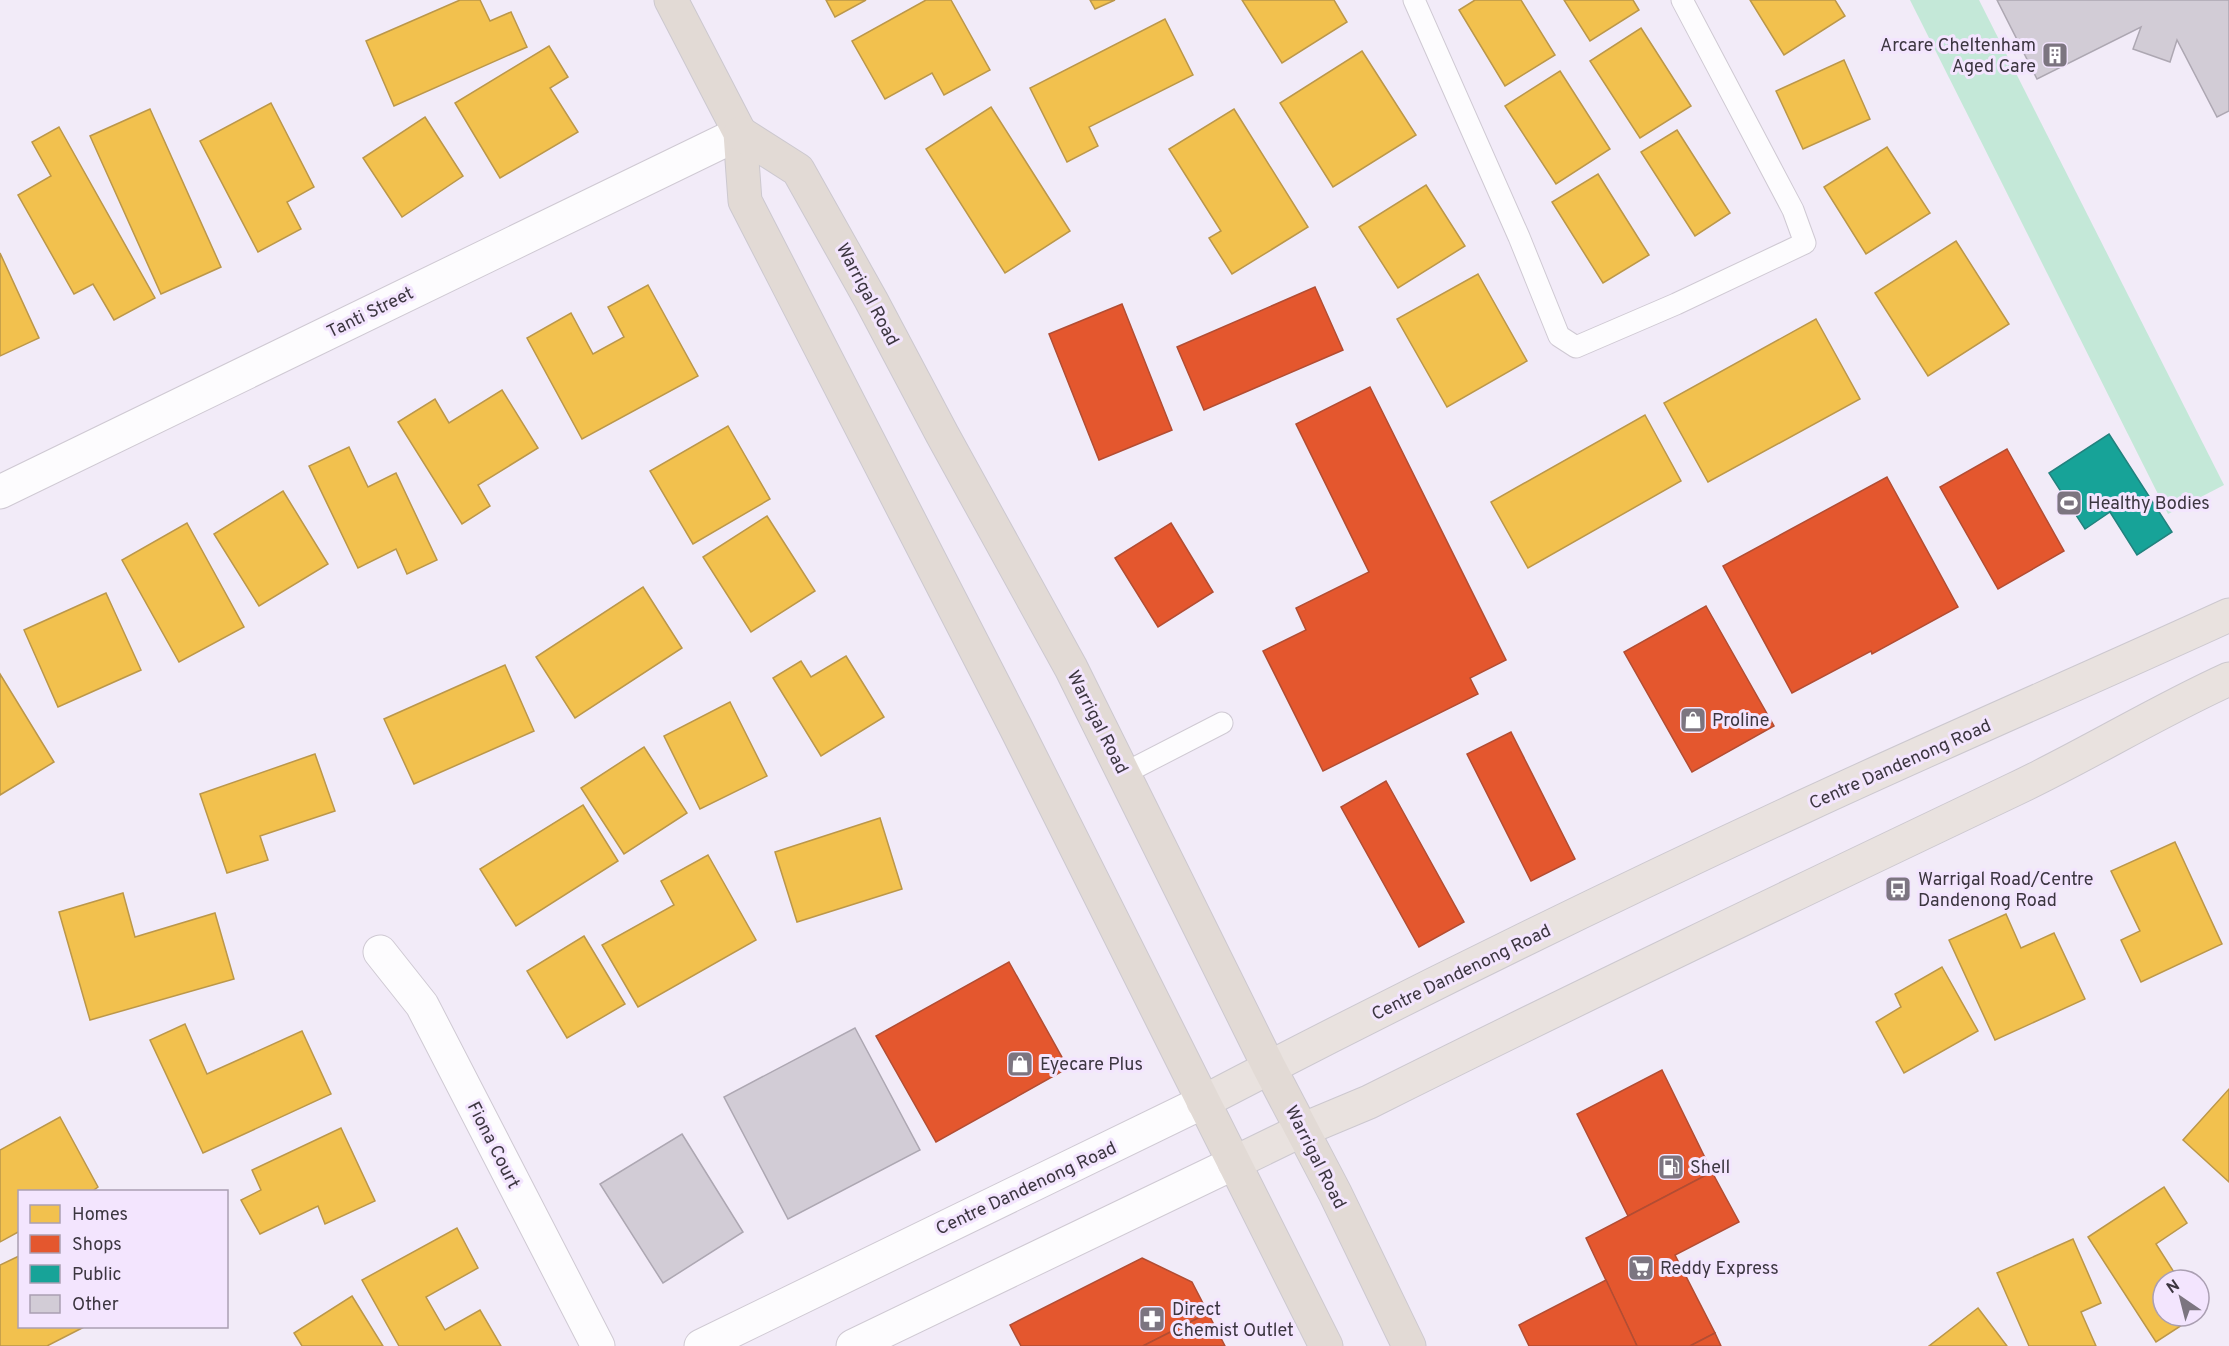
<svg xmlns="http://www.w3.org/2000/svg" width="2229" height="1346" viewBox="0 0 2229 1346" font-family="Overpass,sans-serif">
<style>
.green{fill:#c4e8d8}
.homes{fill:#f2c14e;stroke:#bb974a;stroke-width:1.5}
.shops{fill:#e4572e;stroke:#b24d33;stroke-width:1.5}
.public{fill:#17a398;stroke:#22827e;stroke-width:1.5}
.building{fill:#d2ccd6;stroke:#ada7b2;stroke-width:1.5}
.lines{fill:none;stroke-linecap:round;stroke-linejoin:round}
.service-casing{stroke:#cfc9d3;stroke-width:23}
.minor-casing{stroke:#cfc9d3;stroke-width:35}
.secondary-casing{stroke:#cfc9d3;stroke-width:35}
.primary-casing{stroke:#ccc8cf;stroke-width:35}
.trunk-casing{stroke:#ccc8cf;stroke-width:35}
.service{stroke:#fdfcfe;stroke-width:21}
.minor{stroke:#fdfcfe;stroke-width:33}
.secondary{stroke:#fdfcfe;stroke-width:33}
.primary{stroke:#e9e2df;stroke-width:33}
.trunk{stroke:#e2dad5;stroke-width:33}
.labels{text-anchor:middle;stroke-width:6;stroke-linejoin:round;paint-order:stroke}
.poi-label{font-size:18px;fill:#3c3640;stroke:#f3e5fe;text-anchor:start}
.street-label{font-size:18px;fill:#3c3640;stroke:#f3e5fe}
</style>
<rect width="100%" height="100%" fill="#f2ebf8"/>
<!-- green -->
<path class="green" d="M1910,0H1979L2224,485L2168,514Z"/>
<!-- homes -->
<g class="homes">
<path d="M460,0H480L490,21L511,12L527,47L394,106L366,41Z"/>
<path d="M826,0H866L835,17Z"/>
<path d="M926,0H951L990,70L944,95L932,73L885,99L852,41Z"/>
<path d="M1090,0H1115L1095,9Z"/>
<path d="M1242,0H1334L1347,22L1282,63Z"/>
<path d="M1475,0H1521L1555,55L1505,86L1459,10Z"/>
<path d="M1564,0H1633L1639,10L1590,41Z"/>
<path d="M1750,0H1835L1845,16L1784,55Z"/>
<path d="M1165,19L1193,75L1089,127L1098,146L1067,162L1030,88Z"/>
<path d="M1641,28L1691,106L1640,138L1590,61Z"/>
<path d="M549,46L568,77L550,88L578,132L500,178L455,103Z"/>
<path d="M1362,51L1416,135L1333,187L1280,103Z"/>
<path d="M1844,60L1870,119L1803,149L1776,91Z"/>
<path d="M1560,71L1610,149L1556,184L1505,106Z"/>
<path d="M271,103L314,187L287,202L301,229L258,252L200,141Z"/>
<path d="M991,107L1070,231L1005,273L926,149Z"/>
<path d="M150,109L221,267L161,294L90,136Z"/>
<path d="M1234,109L1308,227L1232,274L1209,238L1221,231L1169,149Z"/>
<path d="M425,117L463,176L402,217L363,158Z"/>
<path d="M59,127L155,298L114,320L93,284L74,294L18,195L51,176L32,142Z"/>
<path d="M1677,130L1730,213L1695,236L1641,152Z"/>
<path d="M1887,147L1930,213L1866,254L1824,187Z"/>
<path d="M1598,174L1649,255L1603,283L1552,202Z"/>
<path d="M1426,185L1465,246L1398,288L1359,227Z"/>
<path d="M1956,241L2009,324L1928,376L1875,293Z"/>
<path d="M0,253L39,338L0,356Z"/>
<path d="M1478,274L1527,361L1447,407L1397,319Z"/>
<path d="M648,285L698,376L582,439L527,338L571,313L593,354L624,337L608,307Z"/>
<path d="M1816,319L1860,399L1708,482L1664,403Z"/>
<path d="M502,390L538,448L478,485L490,506L462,524L398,422L435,399L449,423Z"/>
<path d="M1645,415L1681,481L1528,568L1491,502Z"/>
<path d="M728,426L770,499L693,544L650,471Z"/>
<path d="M349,447L368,487L396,473L437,560L407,574L396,549L358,568L309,466Z"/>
<path d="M283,491L328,564L259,606L214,534Z"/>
<path d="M767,516L815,591L751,632L703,557Z"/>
<path d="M187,523L244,627L179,662L122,560Z"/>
<path d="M643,587L682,648L575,718L536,657Z"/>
<path d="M106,593L141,670L58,707L24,630Z"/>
<path d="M846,656L884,717L821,756L773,678L801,661L811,677Z"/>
<path d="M505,665L534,731L414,784L384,719Z"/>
<path d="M0,674L54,762L0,795Z"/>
<path d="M730,702L767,776L700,809L664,736Z"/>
<path d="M644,747L687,813L624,854L581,788Z"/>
<path d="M315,754L335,811L260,836L268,860L227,873L200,794Z"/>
<path d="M583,805L618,861L516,926L480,869Z"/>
<path d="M880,818L902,889L797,922L775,852Z"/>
<path d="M2175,842L2222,944L2141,982L2121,940L2140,931L2111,871Z"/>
<path d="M708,855L756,940L638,1007L602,945L674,905L661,881Z"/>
<path d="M123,893L135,937L215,913L234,979L90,1020L59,912Z"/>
<path d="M2006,914L2021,948L2054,933L2085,999L1995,1040L1949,940Z"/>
<path d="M584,936L625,1004L567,1038L527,971Z"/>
<path d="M1942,967L1978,1031L1904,1073L1876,1022L1901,1007L1895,994Z"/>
<path d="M185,1024L207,1074L302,1031L331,1094L203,1153L150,1040Z"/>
<path d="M2229,1089V1182L2183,1140Z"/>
<path d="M60,1117L98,1187L91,1192H20V1231L0,1242V1150Z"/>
<path d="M341,1128L375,1201L325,1224L318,1206L260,1234L241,1200L261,1190L252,1170Z"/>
<path d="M2164,1187L2187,1223L2156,1244L2179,1280H2163V1316H2196L2156,1342L2088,1237Z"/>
<path d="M457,1228L478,1268L426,1297L445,1330L480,1310L501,1346H399L362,1280Z"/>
<path d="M2073,1239L2101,1303L2081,1312L2096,1346H2029L1997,1273Z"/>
<path d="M19,1256L20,1326H86L47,1346H0V1265Z"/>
<path d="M352,1296L383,1346H302L294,1333Z"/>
<path d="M1978,1308L2007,1346H1929Z"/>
</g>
<!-- shops -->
<g class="shops">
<path d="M1315,287L1343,350L1204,410L1177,347Z"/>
<path d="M1122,304L1172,430L1099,460L1049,334Z"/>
<path d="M1370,387L1506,660L1470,678L1478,694L1323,771L1263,651L1306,630L1296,608L1369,572L1296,424Z"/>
<path d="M2007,449L2064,551L1998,589L1940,487Z"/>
<path d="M1887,477L1958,607L1872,654L1871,651L1792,693L1723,566Z"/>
<path d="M1171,523L1213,592L1158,627L1115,558Z"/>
<path d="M1706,606L1774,726L1692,772L1624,652Z"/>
<path d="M1511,732L1575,859L1531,881L1467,754Z"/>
<path d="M1386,781L1464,922L1419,947L1341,807Z"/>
<path d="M1009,962L1068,1068L936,1142L876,1036Z"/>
<path d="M1662,1070L1712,1172L1628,1216L1577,1114Z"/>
<path d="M1712,1172L1739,1222L1675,1255L1715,1333L1690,1346H1637L1586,1238Z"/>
<path d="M1142,1258L1192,1282L1208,1313L1143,1346H1021L1010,1325Z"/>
<path d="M1606,1280L1637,1346H1529L1519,1325Z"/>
<path d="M1208,1313L1225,1346H1143Z"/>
<path d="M1715,1333L1721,1346H1690Z"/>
</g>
<!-- public -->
<path class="public" d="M2109,434L2172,532L2137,555L2110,512L2085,529L2049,473Z"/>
<!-- building -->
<g class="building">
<path d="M1997,0H2229V111L2217,117L2177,40L2170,62L2133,49L2141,27L2037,79Z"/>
<path d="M855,1028L920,1150L788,1219L724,1097Z"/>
<path d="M682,1134L743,1232L663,1283L600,1184Z"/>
</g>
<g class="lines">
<defs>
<g id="service">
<path d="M1414,0L1519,237L1559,336L1576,347L1676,304L1805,243L1793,210L1682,0"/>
<path d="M1123,774L1222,723"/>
</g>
<g id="minor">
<path d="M0,492L740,133"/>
<path d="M380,952L422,1005L598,1346"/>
</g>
<g id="secondary">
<path d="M701,1346L1203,1102"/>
<path d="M853,1346L1234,1163"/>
</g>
<g id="primary">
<path d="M1203,1102C1402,998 1604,899 1807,805C1947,740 2089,679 2229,615"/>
<path d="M1234,1163L1302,1130L1369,1102C1583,995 1799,892 2015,789C2087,755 2156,712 2229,679"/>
</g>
<g id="trunk">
<path d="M671,0L740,133L745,201L1016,728L1326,1346"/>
<path d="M740,133L798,170L871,300L942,434L1071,668L1269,1067L1335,1193L1409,1346"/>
</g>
</defs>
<!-- service casing -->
<use href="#service" class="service-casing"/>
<!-- minor casing -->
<use href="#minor" class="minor-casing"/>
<!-- secondary casing -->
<use href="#secondary" class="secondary-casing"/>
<!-- primary casing -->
<use href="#primary" class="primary-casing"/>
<!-- trunk casing -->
<use href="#trunk" class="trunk-casing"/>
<!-- service -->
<use href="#service" class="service"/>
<!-- minor -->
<use href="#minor" class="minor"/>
<!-- secondary -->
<use href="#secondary" class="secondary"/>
<!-- primary -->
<use href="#primary" class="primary"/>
<!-- trunk -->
<use href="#trunk" class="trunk"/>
</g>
<!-- icons -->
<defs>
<symbol id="building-square" viewBox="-11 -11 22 22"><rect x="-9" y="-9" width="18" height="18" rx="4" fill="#7c7580" stroke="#f3e5fe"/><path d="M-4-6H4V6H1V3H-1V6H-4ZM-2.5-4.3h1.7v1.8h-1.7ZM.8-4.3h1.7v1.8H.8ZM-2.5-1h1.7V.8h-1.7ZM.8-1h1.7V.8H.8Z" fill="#fff"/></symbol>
<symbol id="stadium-square" viewBox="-11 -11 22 22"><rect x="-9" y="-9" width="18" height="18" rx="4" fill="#7c7580" stroke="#f3e5fe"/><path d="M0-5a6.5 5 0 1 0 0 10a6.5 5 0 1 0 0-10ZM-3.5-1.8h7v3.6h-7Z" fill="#fff"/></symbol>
<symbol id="shop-square" viewBox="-11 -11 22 22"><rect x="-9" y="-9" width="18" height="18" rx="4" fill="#7c7580" stroke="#f3e5fe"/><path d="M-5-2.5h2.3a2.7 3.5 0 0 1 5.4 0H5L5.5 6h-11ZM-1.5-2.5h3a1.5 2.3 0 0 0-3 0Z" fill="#fff"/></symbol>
<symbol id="bus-square" viewBox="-11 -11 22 22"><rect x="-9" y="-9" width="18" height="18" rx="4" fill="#7c7580" stroke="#f3e5fe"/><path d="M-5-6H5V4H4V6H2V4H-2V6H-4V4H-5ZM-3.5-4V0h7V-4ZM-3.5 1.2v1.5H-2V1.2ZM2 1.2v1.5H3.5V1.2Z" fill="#fff"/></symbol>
<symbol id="fuel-square" viewBox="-11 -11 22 22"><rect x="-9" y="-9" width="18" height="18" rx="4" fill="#7c7580" stroke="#f3e5fe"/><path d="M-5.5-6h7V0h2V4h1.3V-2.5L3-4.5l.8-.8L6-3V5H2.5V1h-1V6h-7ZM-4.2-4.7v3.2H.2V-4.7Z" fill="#fff"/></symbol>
<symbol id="supermarket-square" viewBox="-11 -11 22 22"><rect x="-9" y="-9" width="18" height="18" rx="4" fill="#7c7580" stroke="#f3e5fe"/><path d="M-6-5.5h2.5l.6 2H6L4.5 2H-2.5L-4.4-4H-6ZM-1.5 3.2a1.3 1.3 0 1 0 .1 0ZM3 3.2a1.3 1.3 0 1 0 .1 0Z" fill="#fff"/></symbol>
<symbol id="pharmacy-square" viewBox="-11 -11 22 22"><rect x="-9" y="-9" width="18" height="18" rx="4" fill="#7c7580" stroke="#f3e5fe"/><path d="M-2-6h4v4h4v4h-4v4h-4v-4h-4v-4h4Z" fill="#fff"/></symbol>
</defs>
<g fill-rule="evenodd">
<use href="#building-square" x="2040" y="40" width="30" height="30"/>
<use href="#stadium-square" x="2054" y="488" width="30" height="30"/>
<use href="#shop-square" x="1678" y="705" width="30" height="30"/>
<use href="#bus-square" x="1883" y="874" width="30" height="30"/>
<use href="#shop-square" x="1005" y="1049" width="30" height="30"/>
<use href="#fuel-square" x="1656" y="1152" width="30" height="30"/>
<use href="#supermarket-square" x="1626" y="1253" width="30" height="30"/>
<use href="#pharmacy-square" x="1137" y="1304" width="30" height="30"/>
</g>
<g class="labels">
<!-- poi labels -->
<g class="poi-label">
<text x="2036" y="51" text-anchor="end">Arcare Cheltenham<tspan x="2036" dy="21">Aged Care</tspan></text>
<text x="2088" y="509">Healthy Bodies</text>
<text x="1712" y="726">Proline</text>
<text x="1918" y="885">Warrigal Road/Centre<tspan x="1918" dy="21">Dandenong Road</tspan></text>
<text x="1040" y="1070">Eyecare Plus</text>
<text x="1690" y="1173">Shell</text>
<text x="1660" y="1274">Reddy Express</text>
<text x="1172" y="1315">Direct<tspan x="1172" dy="21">Chemist Outlet</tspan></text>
</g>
<!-- street labels -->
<g class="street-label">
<text transform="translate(868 294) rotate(62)" y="6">Warrigal Road</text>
<text transform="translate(370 312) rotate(-26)" y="6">Tanti Street</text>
<text transform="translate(1098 722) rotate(63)" y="6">Warrigal Road</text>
<text transform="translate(1900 764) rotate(-24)" y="6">Centre Dandenong Road</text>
<text transform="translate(1461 972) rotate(-26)" y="6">Centre Dandenong Road</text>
<text transform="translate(494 1145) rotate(63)" y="6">Fiona Court</text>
<text transform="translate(1316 1157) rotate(63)" y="6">Warrigal Road</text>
<text transform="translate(1026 1188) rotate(-25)" y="6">Centre Dandenong Road</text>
</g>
</g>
<!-- legend -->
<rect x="18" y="1190" width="210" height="138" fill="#f3e5fe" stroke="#aa9fb2" stroke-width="1.5"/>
<rect x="30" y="1205" width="30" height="18" fill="#f2c14e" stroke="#aa9fb2" stroke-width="1.5"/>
<text x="72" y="1220" font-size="18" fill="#3c3640">Homes</text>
<rect x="30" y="1235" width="30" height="18" fill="#e4572e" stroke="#aa9fb2" stroke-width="1.5"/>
<text x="72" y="1250" font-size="18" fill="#3c3640">Shops</text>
<rect x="30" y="1265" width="30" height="18" fill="#17a398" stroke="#aa9fb2" stroke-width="1.5"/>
<text x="72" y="1280" font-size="18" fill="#3c3640">Public</text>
<rect x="30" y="1295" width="30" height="18" fill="#d2ccd6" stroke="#aa9fb2" stroke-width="1.5"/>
<text x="72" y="1310" font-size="18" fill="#3c3640">Other</text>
<!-- north arrow -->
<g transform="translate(2181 1298) rotate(325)"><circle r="28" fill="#f3e5fe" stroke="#aa9fb2" stroke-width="1.5"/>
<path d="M0-4.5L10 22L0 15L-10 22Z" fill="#7c7580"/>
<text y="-9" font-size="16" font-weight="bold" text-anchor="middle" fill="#3c3640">N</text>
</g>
</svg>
